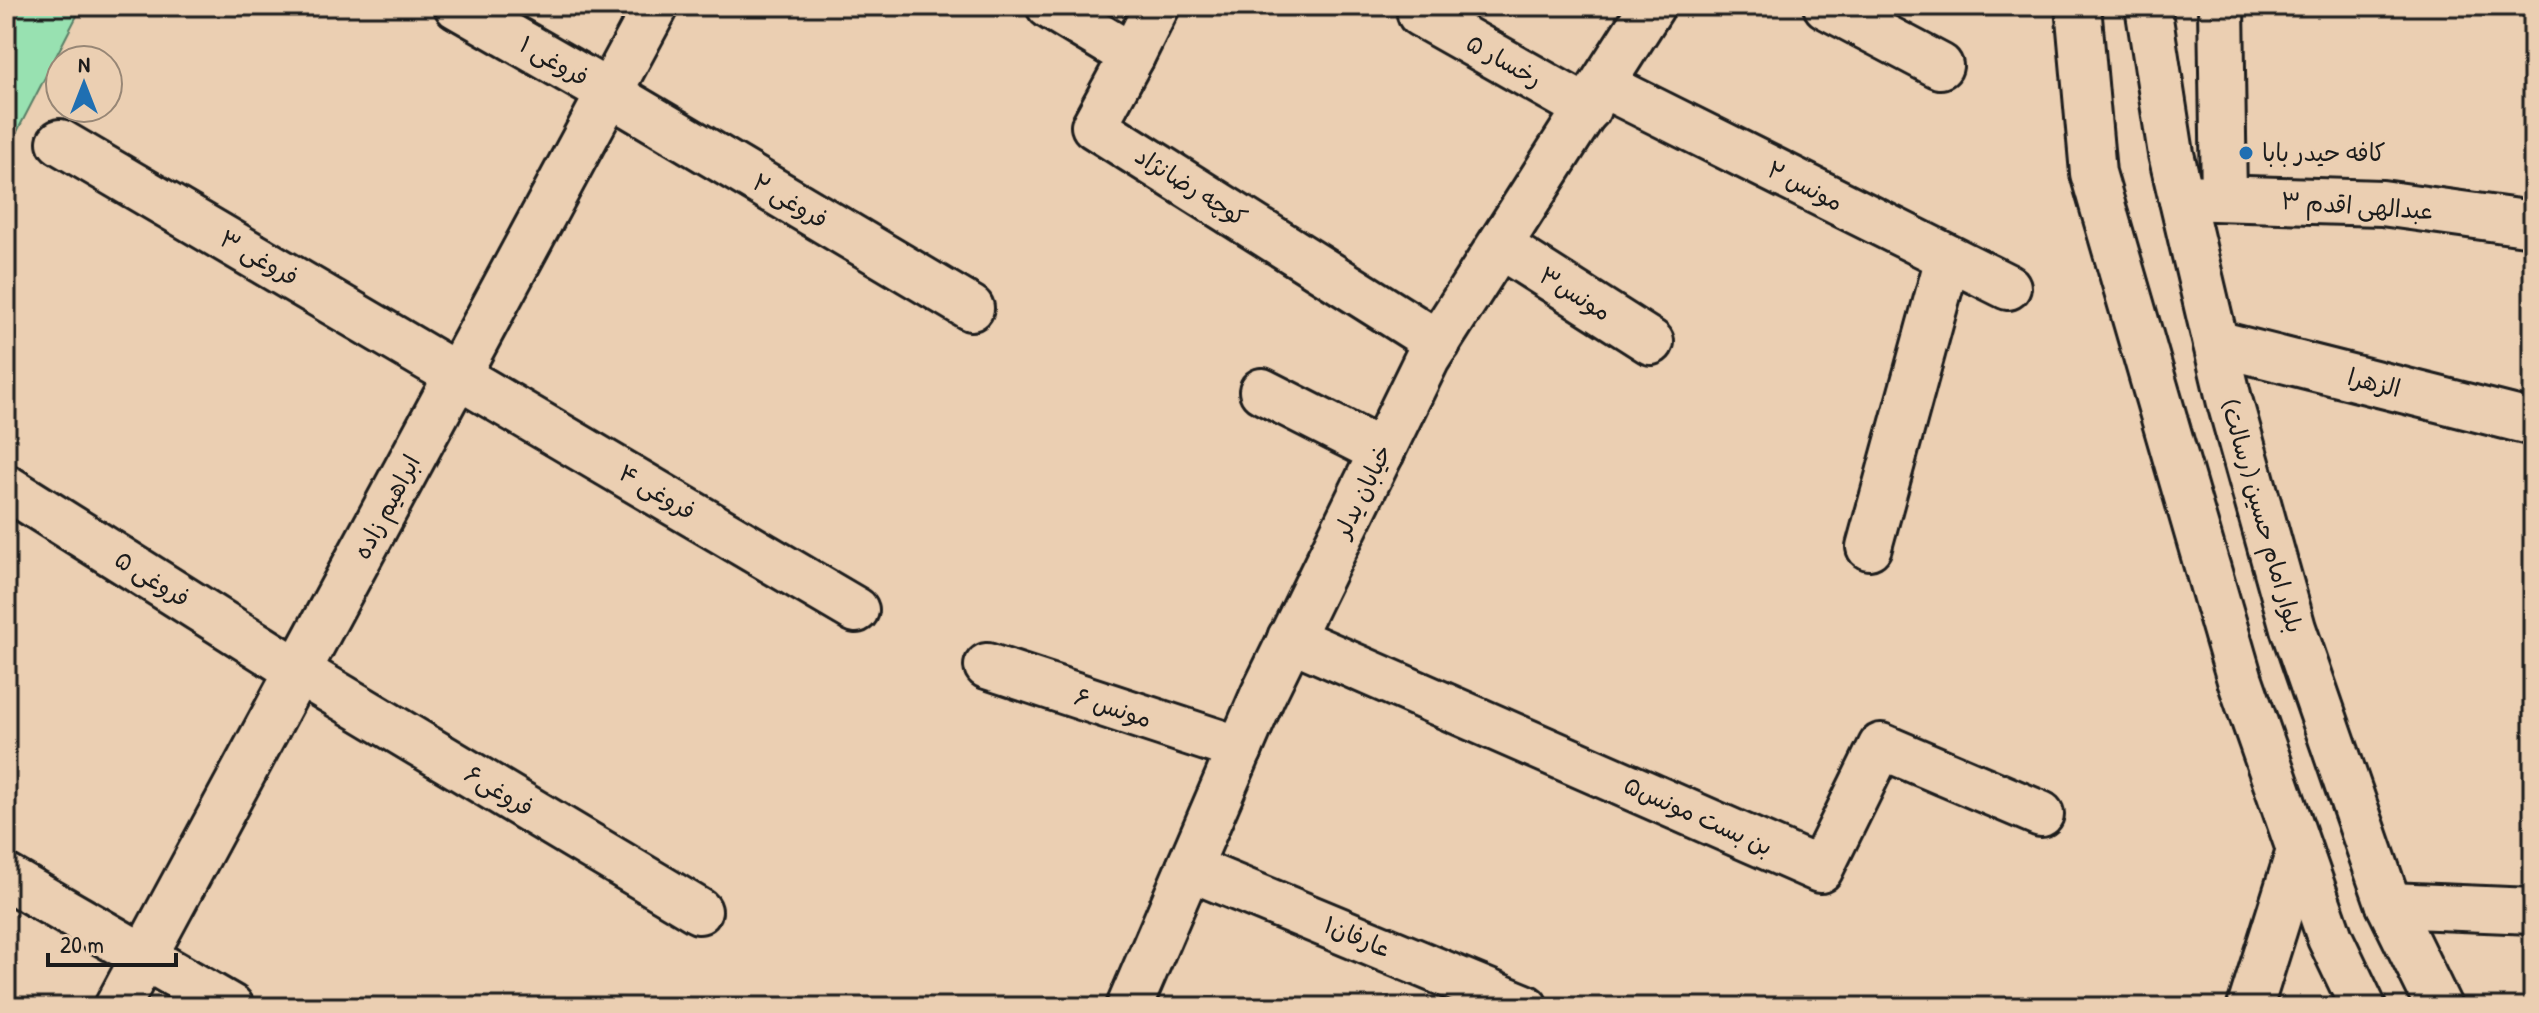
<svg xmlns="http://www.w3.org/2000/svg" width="2539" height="1013" viewBox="0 0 2539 1013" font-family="'Patrick Hand','Playpen Sans Arabic',sans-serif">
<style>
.green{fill:#98e1b1;stroke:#5a7e66;stroke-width:2}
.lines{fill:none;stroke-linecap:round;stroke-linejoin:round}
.street-casing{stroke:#1c1c1c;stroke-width:50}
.secondary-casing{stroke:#1c1c1c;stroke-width:50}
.street{stroke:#ebcfb2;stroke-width:44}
.secondary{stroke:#ebcfb2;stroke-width:44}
.poi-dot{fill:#1f6fb2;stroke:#ebcfb2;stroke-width:3}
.labels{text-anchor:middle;stroke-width:6;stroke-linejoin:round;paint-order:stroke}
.street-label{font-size:24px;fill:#1c1c1c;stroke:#ebcfb2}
.poi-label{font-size:24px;fill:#1c1c1c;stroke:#ebcfb2;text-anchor:start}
</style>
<rect width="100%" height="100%" fill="#ebcfb2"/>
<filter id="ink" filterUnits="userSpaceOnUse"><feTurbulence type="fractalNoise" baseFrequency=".0125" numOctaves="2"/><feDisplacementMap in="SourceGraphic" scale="16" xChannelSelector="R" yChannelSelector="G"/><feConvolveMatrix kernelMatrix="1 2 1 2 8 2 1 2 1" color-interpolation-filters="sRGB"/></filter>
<g filter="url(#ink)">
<!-- green -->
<path class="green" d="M6,6H82L6,153Z"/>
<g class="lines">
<defs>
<g id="street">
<path d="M457,6L609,93L971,308"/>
<path d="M1049,6L1132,56L1094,126L1438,343"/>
<path d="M1826,6L1940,66"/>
<path d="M2221,6L2224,198"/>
<path d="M1420,14L1588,109"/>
<path d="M1132,56L1157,6"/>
<path d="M1603,85L2008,287"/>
<path d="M60,142L856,610"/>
<path d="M2181,197L2382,203L2533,224"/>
<path d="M1500,246L1651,342"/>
<path d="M2216,343L2533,423"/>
<path d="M1262,391L1382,452"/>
<path d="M6,487L298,671L699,911"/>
<path d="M1869,547L1948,258"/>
<path d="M1290,638L1820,870L1881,746L2041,814"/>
<path d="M987,666L1240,749"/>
<path d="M1189,868L1525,1007"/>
<path d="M6,877L231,1007"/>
<path d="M2389,905L2533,911"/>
<path d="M117,1007L656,6"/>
</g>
<g id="secondary">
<path d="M2078,6L2093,173L2240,680L2330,938L2363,1007"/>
<path d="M2148,6L2171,154L2229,399L2293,628L2389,905L2439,1007"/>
<path d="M1129,1007L1263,695L1427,359L1652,6"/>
<path d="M2250,1007L2299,851"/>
</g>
</defs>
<!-- street casing -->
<use href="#street" class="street-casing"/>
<!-- secondary casing -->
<use href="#secondary" class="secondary-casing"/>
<!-- street -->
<use href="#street" class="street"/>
<!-- secondary -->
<use href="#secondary" class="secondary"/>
</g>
</g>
<!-- markers -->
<circle class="poi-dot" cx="2246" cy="153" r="8"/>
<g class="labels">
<!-- street labels -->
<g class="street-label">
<text transform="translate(554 61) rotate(30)" y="8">فروغی ۱</text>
<text transform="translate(1504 61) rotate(29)" y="8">رخسار ۵</text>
<text transform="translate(1805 186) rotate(27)" y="8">مونس ۲</text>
<text transform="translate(1191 187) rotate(32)" y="8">کوچه رضانژاد</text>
<text transform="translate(790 201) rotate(31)" y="8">فروغی ۲</text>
<text transform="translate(2357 206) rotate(4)" y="8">عبدالهی اقدم ۳</text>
<text transform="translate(259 258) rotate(30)" y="8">فروغی ۳</text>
<text transform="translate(1575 294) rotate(32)" y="8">مونس۳</text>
<text transform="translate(2374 383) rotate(14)" y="8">الزهرا</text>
<text transform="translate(1363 491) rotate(-64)" y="8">خیابان یدلر</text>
<text transform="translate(657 492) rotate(31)" y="8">فروغی ۴</text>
<text transform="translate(387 507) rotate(-62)" y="8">ابراهیم زاده</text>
<text transform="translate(2262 516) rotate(74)" y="8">بلوار امام حسین (رسالت)</text>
<text transform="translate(152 579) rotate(32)" y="8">فروغی ۵</text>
<text transform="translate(1113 708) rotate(18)" y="8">مونس ۶</text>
<text transform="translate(499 791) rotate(31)" y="8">فروغی۶</text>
<text transform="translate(1698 816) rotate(24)" y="8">بن بست مونس۵</text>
<text transform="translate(1357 937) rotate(23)" y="8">عارفان۱</text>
</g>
<!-- poi labels -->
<g class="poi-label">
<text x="2262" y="161">کافه حیدر بابا</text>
</g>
</g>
<!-- margin -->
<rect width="2539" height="1013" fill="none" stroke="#ebcfb2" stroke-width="32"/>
<rect x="16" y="16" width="2507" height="981" fill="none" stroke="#1c1c1c" stroke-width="3" filter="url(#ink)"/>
<!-- north arrow -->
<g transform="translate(84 84)"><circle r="38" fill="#ebcfb2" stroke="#988776" stroke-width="2"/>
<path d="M0-6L14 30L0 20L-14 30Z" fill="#1f6fb2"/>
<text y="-12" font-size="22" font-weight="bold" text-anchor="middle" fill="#1c1c1c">N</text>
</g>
<!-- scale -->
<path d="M48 953v12h128v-12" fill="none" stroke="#1c1c1c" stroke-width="4"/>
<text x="60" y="953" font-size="24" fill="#1c1c1c" stroke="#ebcfb2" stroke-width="6" paint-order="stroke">20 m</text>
</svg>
